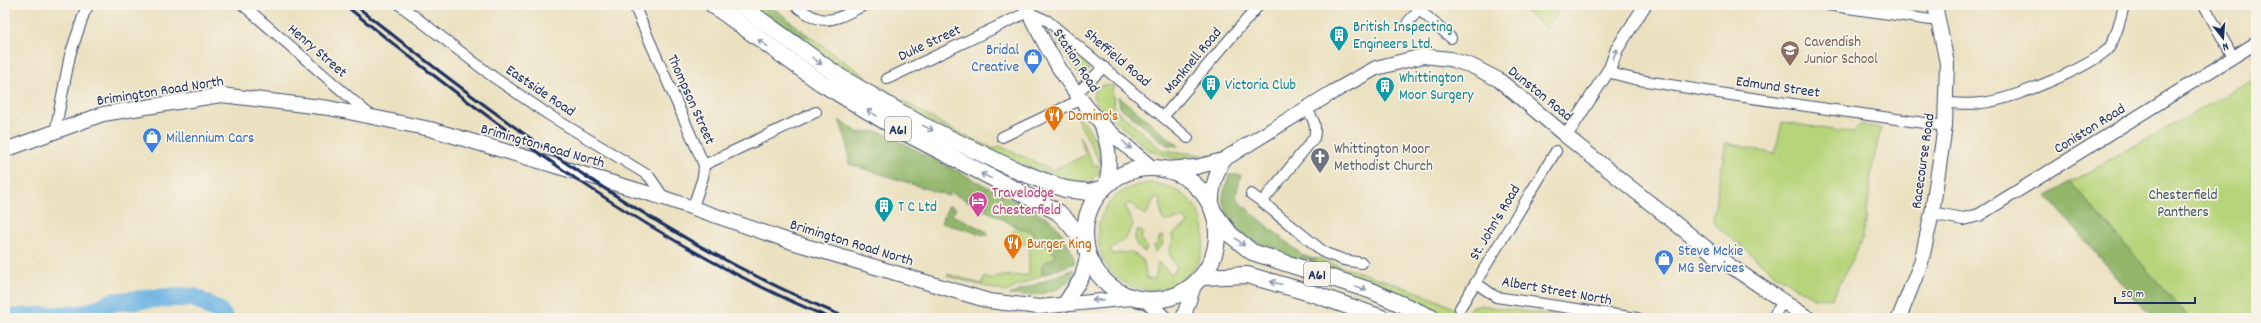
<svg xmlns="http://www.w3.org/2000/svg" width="2261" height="323" viewBox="0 0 2261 323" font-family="Dekko,sans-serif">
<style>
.green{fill:#b8d47a;stroke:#6a826c;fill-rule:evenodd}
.forest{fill:#92b66a;stroke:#567264}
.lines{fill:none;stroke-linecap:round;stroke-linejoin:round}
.river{stroke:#6cb3e3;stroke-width:19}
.minor-casing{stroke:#3a4a6d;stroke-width:12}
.tertiary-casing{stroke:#3a4a6d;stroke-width:14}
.secondary-casing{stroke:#3a4a6d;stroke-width:16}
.trunk-casing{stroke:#3a4a6d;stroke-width:18}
.minor{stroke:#fff;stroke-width:10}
.tertiary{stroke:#fff;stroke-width:12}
.secondary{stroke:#fff;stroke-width:14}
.trunk{stroke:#fff;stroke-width:16}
.rail{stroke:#1b2f5e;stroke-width:3}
.oneway{stroke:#8d97ae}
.labels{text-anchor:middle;stroke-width:3.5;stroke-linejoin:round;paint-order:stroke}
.shield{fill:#f7f3e8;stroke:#5d6a87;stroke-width:1}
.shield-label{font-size:14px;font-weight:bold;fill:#1b2f5e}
.culture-label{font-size:15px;fill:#0d838f;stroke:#f7f3e8;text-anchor:start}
.education-label{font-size:15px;fill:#785e54;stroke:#f7f3e8;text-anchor:start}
.street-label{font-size:15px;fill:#1b2f5e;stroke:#f7f3e8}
.shop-label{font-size:15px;fill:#366cbe;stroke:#f7f3e8;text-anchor:start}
.food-label{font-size:15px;fill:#c56008;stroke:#f7f3e8;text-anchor:start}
.worship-label{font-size:15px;fill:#5b616d;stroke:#f7f3e8;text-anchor:start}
.hotel-label{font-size:15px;fill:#b23c85;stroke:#f7f3e8;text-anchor:start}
.park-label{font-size:15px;fill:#425865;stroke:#f7f3e8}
</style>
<rect width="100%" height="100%" fill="#f7f3e8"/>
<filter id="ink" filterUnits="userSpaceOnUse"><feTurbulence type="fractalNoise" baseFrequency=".025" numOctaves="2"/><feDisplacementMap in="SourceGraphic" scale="8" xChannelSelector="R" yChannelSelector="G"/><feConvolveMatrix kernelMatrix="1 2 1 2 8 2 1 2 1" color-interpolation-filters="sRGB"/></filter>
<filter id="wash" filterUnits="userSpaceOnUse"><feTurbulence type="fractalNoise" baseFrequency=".012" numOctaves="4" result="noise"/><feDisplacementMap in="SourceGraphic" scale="16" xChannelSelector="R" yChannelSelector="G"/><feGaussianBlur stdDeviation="0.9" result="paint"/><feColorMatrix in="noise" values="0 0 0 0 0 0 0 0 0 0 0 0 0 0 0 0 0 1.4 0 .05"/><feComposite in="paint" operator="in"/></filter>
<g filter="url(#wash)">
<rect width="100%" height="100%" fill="#eae1c0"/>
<!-- green -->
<g class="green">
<path d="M747,5C772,5 784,37 809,36C867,79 928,121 994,149L1000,146L1052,170L1086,155L1079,136L1094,166L1097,164L1100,172L1091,180L1079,183L994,156L876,93Z"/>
<path d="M1518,5H1562L1546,29Z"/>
<path d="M1052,34L1088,61L1089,70L1079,76Z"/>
<path d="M2256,78V318H2189L2070,182Z"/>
<path d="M1103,85L1115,86L1112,90L1115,109L1162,150L1203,155L1189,159L1173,158L1150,151L1097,105L1093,96L1095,89Z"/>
<path d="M1078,116L1082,118L1099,145L1102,166L1077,119Z"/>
<path d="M1782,122L1853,133L1860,124L1881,128L1872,167L1866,221L1861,243L1832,299L1814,298L1777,276L1714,224L1713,216L1726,143L1775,154Z"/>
<path d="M1152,183C1232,194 1213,299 1142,289C1098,283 1083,223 1116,196C1126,187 1139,184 1152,183ZM1154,198L1160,199L1162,219L1165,221L1185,218L1188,224L1172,234L1173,241L1169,252L1177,269L1171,274L1158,262L1155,279H1147L1143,260L1131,252L1112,254L1110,249L1126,238L1133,225L1125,206L1130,203L1146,216Z"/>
<path d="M1016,226L1033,232L1032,236L1048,245L1055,255L1054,258L1041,268L1042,275L1006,292L947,276L948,274L982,284L984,277L992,280L997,276L1029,275V244H1018L1017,240H1008Z"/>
<path d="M1138,229L1143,233L1141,240L1147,247L1145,252C1136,247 1131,240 1138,229Z"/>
<path d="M1164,236L1162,246L1155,252L1153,247L1158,243L1159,237Z"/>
<path d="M1289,258L1315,260V258C1368,276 1423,289 1471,318H1448L1429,309Z"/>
<path d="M1481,305L1491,307L1575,318H1487L1469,310L1472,306Z"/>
</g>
<!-- forest -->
<g class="forest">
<path d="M758,5H770L809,36C790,37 772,16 758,5Z"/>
<path d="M1118,96L1179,146L1167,145L1120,107Z"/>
<path d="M839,120L859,133L872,131L883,133L1048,218C1062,231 1070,244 1075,263L1042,275V264L1054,258L1055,255L1048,245L1032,236L1033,232L1019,228L950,192L949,196L849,164L847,142Z"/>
<path d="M1229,175H1241L1236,195L1238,201L1302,255L1316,260C1307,259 1297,260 1288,258C1261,252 1229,231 1223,202C1222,194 1227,183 1229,175Z"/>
<path d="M2070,182L2189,318H2152L2138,302L2047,196Z"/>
<path d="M949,205L956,209L952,215L988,232V236L941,223Z"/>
<path d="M1072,270H1074C1070,295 1028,296 1009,295Z"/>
</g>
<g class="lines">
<!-- river -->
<path class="river" d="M6,318L86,314L113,302L161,298L193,297L219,311L224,318"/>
</g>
</g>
<g filter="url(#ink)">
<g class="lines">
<defs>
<g id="minor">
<path d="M243,5L371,116"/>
<path d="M400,5L492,76L549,115L649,176L664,198"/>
<path d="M634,5L704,165L703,177L693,207"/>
<path d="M795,5C825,29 833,20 865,5"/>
<path d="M1414,5L1451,38"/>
<path d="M1827,5L1938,21"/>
<path d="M2204,5L2233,57"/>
<path d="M1408,22L1419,10"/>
<path d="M1607,72L1634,79L1731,95L1945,126"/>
<path d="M887,79L1028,12L1048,21L1188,138"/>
<path d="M1077,93L1104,67"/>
<path d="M1947,103C1958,103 1970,105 1981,103C2011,100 2084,70 2107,50C2114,44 2122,15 2124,5"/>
<path d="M1306,109C1314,119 1317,126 1314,138L1262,202L1325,253L1344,260L1362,263"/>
<path d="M1163,117L1259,5"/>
<path d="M55,132L70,55L85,11L89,5"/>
<path d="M1002,137L1082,99"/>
<path d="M704,165L816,112"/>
<path d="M1251,194L1262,202"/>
<path d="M1476,283L1496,297L1637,318"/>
<path d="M1460,308L1556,151"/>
<path d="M1772,318L1784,301"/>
</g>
<g id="tertiary">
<path d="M1566,136L1610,68L1617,49L1645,5"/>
<path d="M1932,213L1963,219L1979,215L2256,43"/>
</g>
<g id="secondary">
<path d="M1025,5C1045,46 1069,90 1101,123C1117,139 1135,153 1152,168"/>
<path d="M1101,123C1108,145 1112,161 1106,184"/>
<path d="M5,150L103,114L221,95L329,108L430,129L488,146L664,198L792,242L989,301L1039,307L1132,298"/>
<path d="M1163,169L1196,167L1223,160L1333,92L1376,68L1423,56L1450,59L1472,66L1499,80L1566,136L1720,259L1808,318"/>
<path d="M1212,208C1211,189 1215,177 1223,160"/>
<path d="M1146,300L1164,318"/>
<path d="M1065,303L1082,277L1088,253"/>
<path d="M1183,318L1194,286"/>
<path d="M1899,318L1921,263L1932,213L1945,126L1947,63L1935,5"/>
</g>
<g id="trunk">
<path d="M713,5L821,83L898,129L1058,212L1069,223L1086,245"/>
<path d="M740,5L840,77L922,125L1018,171L1065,189L1089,192L1101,189"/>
<circle cx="1151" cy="234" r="66"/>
<path d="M1215,214L1231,235L1252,252L1372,291L1432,318"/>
<path d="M1202,277L1247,275L1314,294L1382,318"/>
</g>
</defs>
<!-- minor casing -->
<use href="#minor" class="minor-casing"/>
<!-- tertiary casing -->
<use href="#tertiary" class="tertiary-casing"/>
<!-- secondary casing -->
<use href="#secondary" class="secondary-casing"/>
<!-- trunk casing -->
<use href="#trunk" class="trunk-casing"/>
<!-- minor -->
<use href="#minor" class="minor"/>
<!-- tertiary -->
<use href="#tertiary" class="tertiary"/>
<!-- secondary -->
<use href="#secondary" class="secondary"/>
<!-- trunk -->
<use href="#trunk" class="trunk"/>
<!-- rail -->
<g class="rail">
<path d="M345,5C494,126 652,244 830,318"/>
<path d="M355,5C507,127 666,243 847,318"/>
</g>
</g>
<!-- one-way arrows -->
<defs><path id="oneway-shaft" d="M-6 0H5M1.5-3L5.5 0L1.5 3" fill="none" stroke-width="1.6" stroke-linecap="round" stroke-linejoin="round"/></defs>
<g class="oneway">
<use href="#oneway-shaft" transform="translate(763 43) rotate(-144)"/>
<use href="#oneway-shaft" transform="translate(1615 54) rotate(-68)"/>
<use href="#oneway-shaft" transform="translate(817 61) rotate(36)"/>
<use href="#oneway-shaft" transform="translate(872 113) rotate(-149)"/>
<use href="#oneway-shaft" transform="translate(928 128) rotate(26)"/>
<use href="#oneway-shaft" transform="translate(1127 145) rotate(42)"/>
<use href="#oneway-shaft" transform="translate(986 176) rotate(-154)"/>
<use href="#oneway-shaft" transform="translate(1240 242) rotate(39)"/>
<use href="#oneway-shaft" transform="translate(1276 283) rotate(-165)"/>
<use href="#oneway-shaft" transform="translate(1361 288) rotate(18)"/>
<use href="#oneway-shaft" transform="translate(1098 300) rotate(176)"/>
</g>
</g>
<!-- icons -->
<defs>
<symbol id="building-pin" viewBox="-11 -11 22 30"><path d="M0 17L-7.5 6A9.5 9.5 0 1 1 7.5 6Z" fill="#0f9aa8" stroke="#f7f3e8"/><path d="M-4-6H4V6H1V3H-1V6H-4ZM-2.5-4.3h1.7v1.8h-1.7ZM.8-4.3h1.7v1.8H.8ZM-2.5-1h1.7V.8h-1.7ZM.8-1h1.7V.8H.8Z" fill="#fff"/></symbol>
<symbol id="school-pin" viewBox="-11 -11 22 30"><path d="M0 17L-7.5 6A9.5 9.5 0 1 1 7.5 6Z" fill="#8d6e63" stroke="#f7f3e8"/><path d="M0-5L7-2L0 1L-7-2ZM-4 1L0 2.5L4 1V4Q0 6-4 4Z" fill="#fff"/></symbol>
<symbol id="shop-pin" viewBox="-11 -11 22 30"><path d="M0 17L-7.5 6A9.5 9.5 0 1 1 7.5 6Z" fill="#3f7fe0" stroke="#f7f3e8"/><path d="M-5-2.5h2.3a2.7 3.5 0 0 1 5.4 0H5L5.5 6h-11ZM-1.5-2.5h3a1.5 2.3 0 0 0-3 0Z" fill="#fff"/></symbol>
<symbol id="restaurant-pin" viewBox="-11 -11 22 30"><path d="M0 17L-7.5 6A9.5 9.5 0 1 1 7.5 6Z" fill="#e8710a" stroke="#f7f3e8"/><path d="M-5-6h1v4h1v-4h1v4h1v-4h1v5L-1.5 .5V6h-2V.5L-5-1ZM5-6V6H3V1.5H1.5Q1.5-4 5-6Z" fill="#fff"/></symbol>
<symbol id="church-pin" viewBox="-11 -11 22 30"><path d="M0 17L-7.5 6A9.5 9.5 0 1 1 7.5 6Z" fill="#6b7280" stroke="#f7f3e8"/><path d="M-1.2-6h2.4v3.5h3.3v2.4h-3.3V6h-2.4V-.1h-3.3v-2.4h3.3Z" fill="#fff"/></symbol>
<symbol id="hotel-pin" viewBox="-11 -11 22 30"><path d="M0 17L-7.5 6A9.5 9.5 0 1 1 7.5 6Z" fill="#d1479c" stroke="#f7f3e8"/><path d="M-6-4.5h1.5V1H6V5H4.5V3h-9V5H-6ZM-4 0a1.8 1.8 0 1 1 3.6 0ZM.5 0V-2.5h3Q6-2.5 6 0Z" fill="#fff"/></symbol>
</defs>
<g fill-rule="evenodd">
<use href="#building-pin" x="1328" y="24" width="22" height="30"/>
<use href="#school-pin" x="1779" y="39" width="22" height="30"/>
<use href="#shop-pin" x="1022" y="47" width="22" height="30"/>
<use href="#building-pin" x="1200" y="73" width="22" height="30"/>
<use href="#building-pin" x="1374" y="75" width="22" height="30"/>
<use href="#restaurant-pin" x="1043" y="104" width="22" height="30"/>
<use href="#shop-pin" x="141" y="126" width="22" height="30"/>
<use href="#church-pin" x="1309" y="146" width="22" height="30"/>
<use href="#hotel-pin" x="967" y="190" width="22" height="30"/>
<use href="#building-pin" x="873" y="195" width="22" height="30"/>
<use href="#restaurant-pin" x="1002" y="232" width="22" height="30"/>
<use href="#shop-pin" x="1653" y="248" width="22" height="30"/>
</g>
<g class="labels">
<!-- shield labels -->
<g class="shield">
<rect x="885" y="117" width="26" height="24" rx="3"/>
<rect x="1304" y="262" width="26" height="24" rx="3"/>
</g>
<g class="shield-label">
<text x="898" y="134">A61</text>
<text x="1317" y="279">A61</text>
</g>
<!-- culture labels -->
<g class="culture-label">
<text x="1353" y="31">British Inspecting<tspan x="1353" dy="17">Engineers Ltd.</tspan></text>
<text x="1399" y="82">Whittington<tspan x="1399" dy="17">Moor Surgery</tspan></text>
<text x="1225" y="89">Victoria Club</text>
<text x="898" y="211">T C Ltd</text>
</g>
<!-- education labels -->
<g class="education-label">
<text x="1804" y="46">Cavendish<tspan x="1804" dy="17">Junior School</tspan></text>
</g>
<!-- street labels -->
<g class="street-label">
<text transform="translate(929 42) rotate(-25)" y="5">Duke Street</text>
<text transform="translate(318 50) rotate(41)" y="5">Henry Street</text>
<text transform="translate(1118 57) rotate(40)" y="5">Sheffield Road</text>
<text transform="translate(1077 60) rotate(57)" y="5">Station Road</text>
<text transform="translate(1192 60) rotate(-50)" y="5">Manknell Road</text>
<text transform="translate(1778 86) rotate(8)" y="5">Edmund Street</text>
<text transform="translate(160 90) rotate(-9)" y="5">Brimington Road North</text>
<text transform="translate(541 90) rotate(34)" y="5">Eastside Road</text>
<text transform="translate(1541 93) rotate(39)" y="5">Dunston Road</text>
<text transform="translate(692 99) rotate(66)" y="5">Thompson Street</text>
<text transform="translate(2089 128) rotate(-32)" y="5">Coniston Road</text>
<text transform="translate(543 145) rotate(16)" y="5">Brimington Road North</text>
<text transform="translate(1922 161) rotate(-82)" y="5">Racecourse Road</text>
<text transform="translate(1494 222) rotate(-59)" y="5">St. John's Road</text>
<text transform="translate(852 242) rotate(17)" y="5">Brimington Road North</text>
<text transform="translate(1557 290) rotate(10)" y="5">Albert Street North</text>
</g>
<!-- shop labels -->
<g class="shop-label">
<text x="1019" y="54" text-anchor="end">Bridal<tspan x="1019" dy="17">Creative</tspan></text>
<text x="166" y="142">Millennium Cars</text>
<text x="1678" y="255">Steve Mckie<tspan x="1678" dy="17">MG Services</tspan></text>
</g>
<!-- food labels -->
<g class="food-label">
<text x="1068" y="120">Domino's</text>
<text x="1027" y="248">Burger King</text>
</g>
<!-- worship labels -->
<g class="worship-label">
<text x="1334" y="153">Whittington Moor<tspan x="1334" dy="17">Methodist Church</tspan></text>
</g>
<!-- hotel labels -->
<g class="hotel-label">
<text x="992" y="197">Travelodge<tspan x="992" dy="17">Chesterfield</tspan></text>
</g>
<!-- park labels -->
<g class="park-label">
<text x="2183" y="199">Chesterfield<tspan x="2183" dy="17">Panthers</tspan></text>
</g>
</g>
<!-- margin -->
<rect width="2261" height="323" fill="none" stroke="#f7f3e8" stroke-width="20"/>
<!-- north arrow -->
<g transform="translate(2223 38) rotate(163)" stroke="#f7f3e8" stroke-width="3" paint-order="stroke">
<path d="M0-3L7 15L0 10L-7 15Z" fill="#1b2f5e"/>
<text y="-6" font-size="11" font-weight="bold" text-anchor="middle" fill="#1b2f5e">N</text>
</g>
<!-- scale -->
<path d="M2115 297v6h80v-6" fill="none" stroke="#1b2f5e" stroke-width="2"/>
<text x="2121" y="297" font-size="12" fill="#1b2f5e" stroke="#f7f3e8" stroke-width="3" paint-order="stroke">50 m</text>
</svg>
